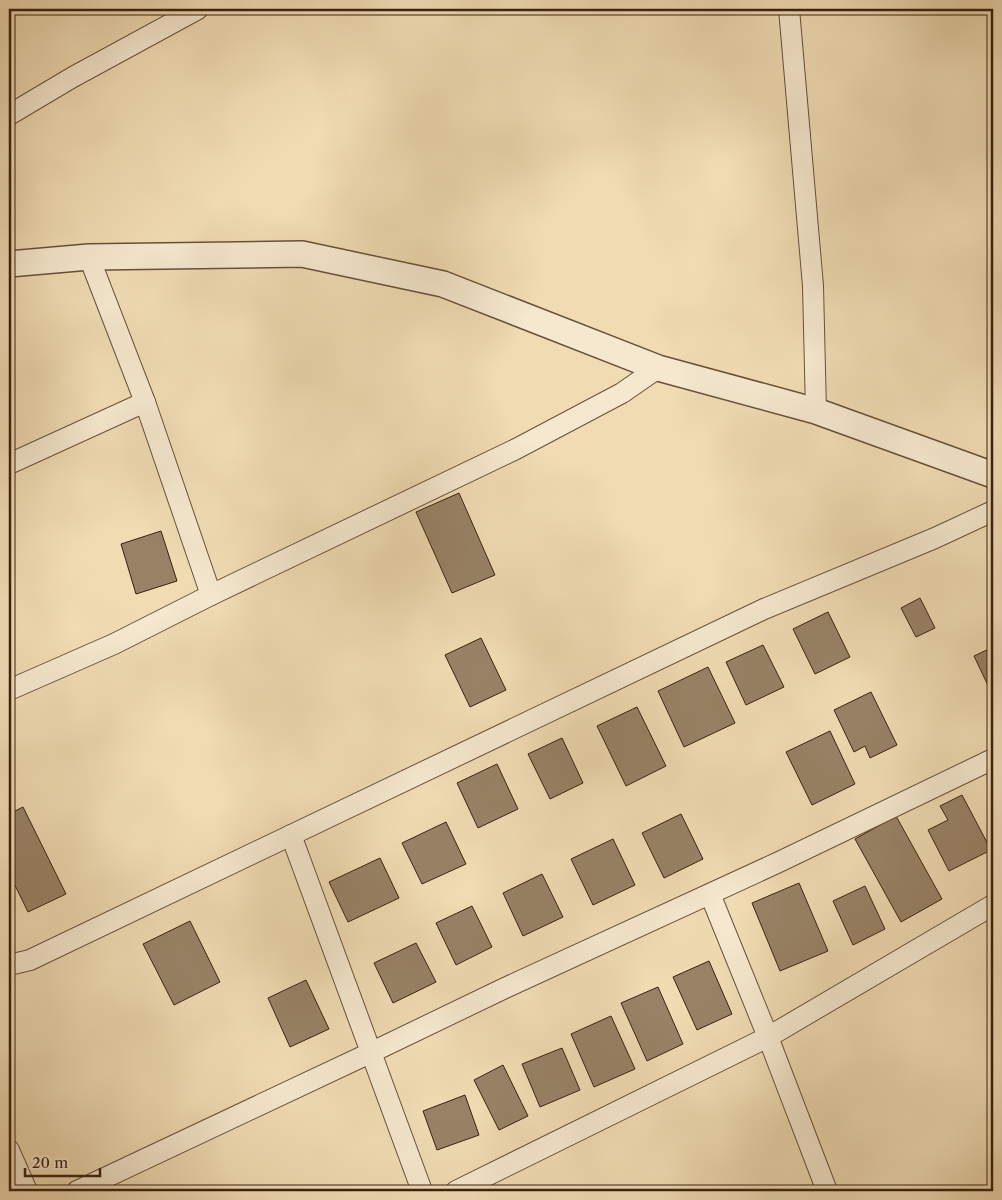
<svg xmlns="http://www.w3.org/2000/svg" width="1002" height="1200" viewBox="0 0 1002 1200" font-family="'Libre Caslon Text',serif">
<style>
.building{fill:#988266;stroke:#392112}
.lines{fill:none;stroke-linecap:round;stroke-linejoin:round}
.minor-casing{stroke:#67503a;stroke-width:22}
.tertiary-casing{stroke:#67503a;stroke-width:28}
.minor{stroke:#f5e8ce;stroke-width:20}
.tertiary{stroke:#f5e8ce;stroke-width:25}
</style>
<rect width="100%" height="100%" fill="#f0dbb3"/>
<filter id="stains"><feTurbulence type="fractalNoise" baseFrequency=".004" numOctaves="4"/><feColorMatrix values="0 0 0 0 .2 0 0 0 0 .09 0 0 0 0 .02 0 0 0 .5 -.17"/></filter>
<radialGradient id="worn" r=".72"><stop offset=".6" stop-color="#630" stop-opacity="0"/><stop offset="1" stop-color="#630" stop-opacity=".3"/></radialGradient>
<!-- building -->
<g class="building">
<path d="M459,493L495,575L452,593L416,512Z"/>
<path d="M161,531L177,581L136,594L121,544Z"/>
<path d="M920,598L935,628L916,637L901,608Z"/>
<path d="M828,612L850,657L815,674L793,629Z"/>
<path d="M481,638L506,690L470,707L445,655Z"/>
<path d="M763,645L784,687L746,705L726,662Z"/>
<path d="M993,647V696L974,656Z"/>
<path d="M708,667L735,723L684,747L658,691Z"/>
<path d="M871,692L897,745L870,758L865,746L854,752L834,710Z"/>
<path d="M637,707L666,766L626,786L597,726Z"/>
<path d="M830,731L855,784L812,805L786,752Z"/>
<path d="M562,738L583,783L550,799L528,754Z"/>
<path d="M497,764L518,809L478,828L457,783Z"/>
<path d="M962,795L991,850L949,871L928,830L948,820L940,806Z"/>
<path d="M23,807L66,894L28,912L9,873V814Z"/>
<path d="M681,814L703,859L664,878L642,833Z"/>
<path d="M896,816L942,899L901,922L855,839Z"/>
<path d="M446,822L466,864L422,884L402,843Z"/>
<path d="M613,839L635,885L593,905L571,859Z"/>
<path d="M380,858L399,898L348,922L329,882Z"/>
<path d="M542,874L563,917L523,936L503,893Z"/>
<path d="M799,883L828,951L780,971L752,903Z"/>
<path d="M865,886L885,929L853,945L833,901Z"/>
<path d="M472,906L492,947L456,965L436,923Z"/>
<path d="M190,921L220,982L174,1005L143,944Z"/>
<path d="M416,943L436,982L393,1003L374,963Z"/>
<path d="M709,961L732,1014L697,1030L673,977Z"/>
<path d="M306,980L329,1029L290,1047L268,998Z"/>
<path d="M658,987L683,1044L647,1061L621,1003Z"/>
<path d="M611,1016L635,1069L594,1087L571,1034Z"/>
<path d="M562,1048L580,1090L540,1107L522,1064Z"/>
<path d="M503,1065L528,1116L499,1130L474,1080Z"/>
<path d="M465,1095L479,1135L437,1150L423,1111Z"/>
</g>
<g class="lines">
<defs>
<g id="minor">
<path d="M789,9L813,286L816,411"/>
<path d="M9,115L73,77L198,9"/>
<path d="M89,257L145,402L211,595"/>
<path d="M9,464L145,402"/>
<path d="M9,690L114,644L211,595L516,449L622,393L658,368"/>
<path d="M291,835L422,1191"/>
<path d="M710,894L768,1037L827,1191"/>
<path d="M9,965L30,960L764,609L935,538L993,511"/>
<path d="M9,1150L27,1191"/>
<path d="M77,1191L370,1053L505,988L779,862L993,759"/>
<path d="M456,1191L768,1037L993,905"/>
</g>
<path id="tertiary" d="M9,264L89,257L302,254L443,284L658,368L816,411L993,475"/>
</defs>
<!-- minor casing -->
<use href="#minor" class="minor-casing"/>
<!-- tertiary casing -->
<use href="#tertiary" class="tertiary-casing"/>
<!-- minor -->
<use href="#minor" class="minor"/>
<!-- tertiary -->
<use href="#tertiary" class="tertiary"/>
</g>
<!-- margin -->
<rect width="1002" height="1200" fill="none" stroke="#f0dbb3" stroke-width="30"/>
<rect x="10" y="10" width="982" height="1180" fill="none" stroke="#392112" stroke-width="2.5"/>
<rect x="15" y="15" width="972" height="1170" fill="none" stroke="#392112"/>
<!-- scale -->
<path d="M25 1168v8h75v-8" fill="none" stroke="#392112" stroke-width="2.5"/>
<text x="32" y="1168" font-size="15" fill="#392112" stroke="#f5e8ce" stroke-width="4" paint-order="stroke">20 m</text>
<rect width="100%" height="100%" filter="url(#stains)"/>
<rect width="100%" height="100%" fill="url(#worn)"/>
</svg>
